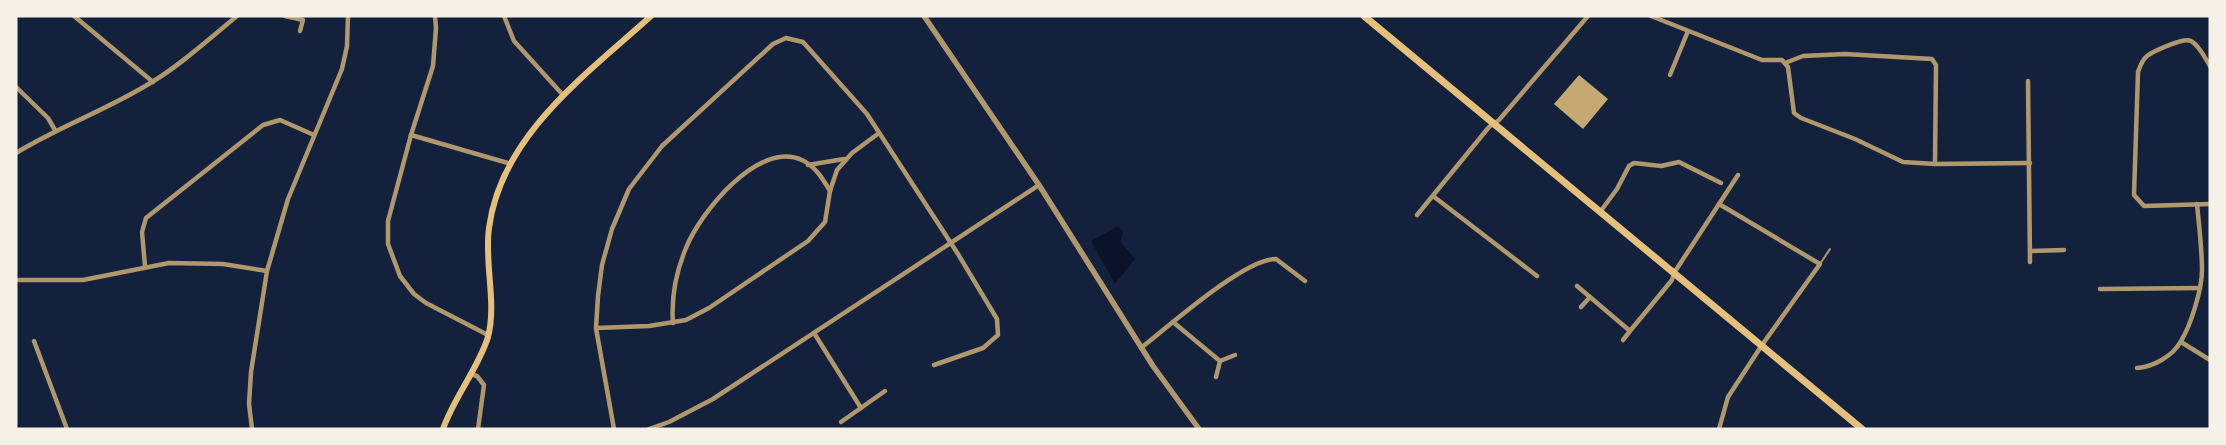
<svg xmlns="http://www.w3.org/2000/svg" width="2226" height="445" viewBox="0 0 2226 445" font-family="'Crimson Pro',serif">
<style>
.water{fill:#0b132b}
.building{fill:#c6a872}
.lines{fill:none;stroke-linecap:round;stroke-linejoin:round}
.service{stroke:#b1986c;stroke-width:2}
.minor{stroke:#b1986c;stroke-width:4.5}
.tertiary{stroke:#b1986c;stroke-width:5.5}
.secondary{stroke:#e5c07b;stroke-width:6}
.primary{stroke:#e5c07b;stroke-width:7}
</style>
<rect width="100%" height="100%" fill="#14213d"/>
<!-- water -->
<path class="water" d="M1118,226L1123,232L1121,242L1135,259L1115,284L1091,241Z"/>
<!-- building -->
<path class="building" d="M1579,75L1608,99L1583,129L1554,104Z"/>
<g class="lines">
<!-- service -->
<path class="service" d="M1820,264L1830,249"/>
<!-- minor -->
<g class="minor">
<path d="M74,16L153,82"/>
<path d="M285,16L303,20L300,31"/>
<path d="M435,16L436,28L433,66L411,135L388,221V244L400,276L414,294L426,303L488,335"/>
<path d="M504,16L514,41L563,95"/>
<path d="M1651,16L1762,60H1782L1788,67L1794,113L1801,118L1855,139L1903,162L1935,164L2030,163"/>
<path d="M1785,63L1803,56L1845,54L1932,59L1936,65L1935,164"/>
<path d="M2210,66C2205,58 2199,45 2191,41C2184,37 2154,51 2147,56C2142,60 2140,66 2138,72L2134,195L2144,206L2210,204"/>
<path d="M1670,75L1688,31"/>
<path d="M2028,81L2030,262"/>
<path d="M16,87L48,118L55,130"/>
<path d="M411,135L511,164"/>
<path d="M16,153C60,126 109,109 152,82C182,64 210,38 237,16"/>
<path d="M808,165L844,159"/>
<path d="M1433,196L1537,276"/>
<path d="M1600,212L1617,189L1629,166L1634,163L1661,166L1679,162L1721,183"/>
<path d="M1417,215L1489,127L1499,120L1588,16"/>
<path d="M2030,251L2064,250"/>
<path d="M145,266L142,232L146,218L263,125L280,120L314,135"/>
<path d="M16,280H83L169,263L223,264L267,271"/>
<path d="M1577,286L1630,331L1672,280L1674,273L1738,175"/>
<path d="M2100,289L2200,288"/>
<path d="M1581,307L1590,297"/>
<path d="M1173,322L1220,361"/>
<path d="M673,323C671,297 676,272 686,248C700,213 758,140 802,160C815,166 823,179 830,191"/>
<path d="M596,328L649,326L686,320L709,308L808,241L825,222L830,191L837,170L852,153L879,133"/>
<path d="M814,333L861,408"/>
<path d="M1623,340L1630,331"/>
<path d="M34,341L67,429"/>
<path d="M2181,342L2210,360"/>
<path d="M1141,348C1168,327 1245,258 1276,259L1305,281"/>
<path d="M2137,368C2153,367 2173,356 2181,341C2191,325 2202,289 2202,270C2202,248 2199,226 2197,204"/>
<path d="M470,374L477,376L484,385L478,429"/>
<path d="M1216,377L1220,361L1235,355"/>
<path d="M841,422L885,391"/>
<path d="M252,429L249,404L251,372L267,271L288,199L342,69L347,46L348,16"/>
<path d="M614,429L596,328L598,296L602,265L612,229L629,189L662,146L773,44L786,38L803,42L867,114L958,254L997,319L998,335L983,348L934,365"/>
<path d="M649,429L669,422L713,399L1039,185"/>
<path d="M1719,429L1728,397L1762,345L1820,264L1719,204"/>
</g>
<!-- tertiary -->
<path class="tertiary" d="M924,16L1039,185L1153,366L1199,429"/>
<!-- secondary -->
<path class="secondary" d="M443,429C454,397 478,369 488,337C497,302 484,263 489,228C501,135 587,74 651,16"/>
<!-- primary -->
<path class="primary" d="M1364,16L1862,429"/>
</g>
<!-- border -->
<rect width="2226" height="445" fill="none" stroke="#f6f1e7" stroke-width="35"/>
</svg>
